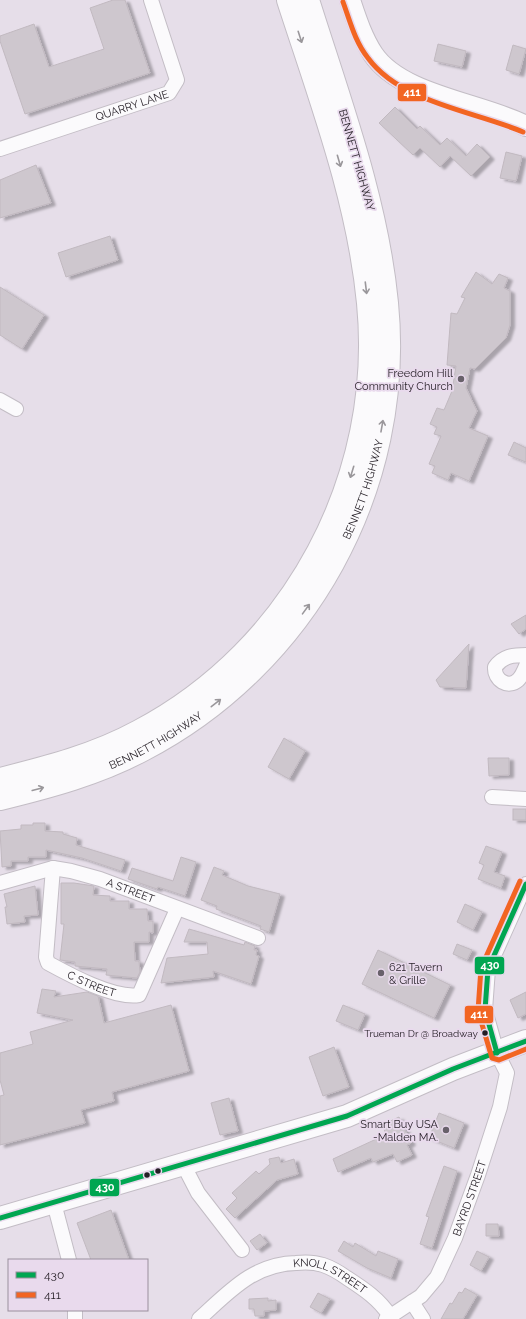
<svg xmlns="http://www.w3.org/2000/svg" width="526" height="1319" viewBox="0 0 526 1319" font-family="Raleway,sans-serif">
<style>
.building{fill:#cec7ce;stroke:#c1b9c0;filter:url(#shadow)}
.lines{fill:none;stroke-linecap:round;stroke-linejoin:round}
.street-casing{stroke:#c3bdc5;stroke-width:16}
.secondary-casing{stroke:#c3bdc5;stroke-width:22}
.primary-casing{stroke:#c3bdc5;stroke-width:24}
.highway-casing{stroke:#c3bdc5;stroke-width:24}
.street{stroke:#fbfafc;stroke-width:14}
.secondary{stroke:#fbfafc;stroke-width:20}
.primary{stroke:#fbfafc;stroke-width:22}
.highway{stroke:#fbfafc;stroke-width:22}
.bus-1-casing{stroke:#e9daed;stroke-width:8}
.bus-2-casing{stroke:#e9daed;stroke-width:8}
.bus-1{stroke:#00a651;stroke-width:5}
.bus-2{stroke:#f26522;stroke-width:5}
.oneway{stroke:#9a979b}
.poi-dot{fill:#68616a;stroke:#e9daed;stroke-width:1.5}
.bus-dot{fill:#241e25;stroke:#e9daed;stroke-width:1.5}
.labels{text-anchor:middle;stroke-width:3.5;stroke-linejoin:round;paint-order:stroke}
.bus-label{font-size:10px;fill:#241e25;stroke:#e9daed;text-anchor:end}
.street-label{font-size:11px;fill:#241e25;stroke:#e9daed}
.poi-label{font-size:11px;fill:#241e25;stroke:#e9daed;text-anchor:end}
.line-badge{stroke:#e9daed;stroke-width:1.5}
.badge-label{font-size:11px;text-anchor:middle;font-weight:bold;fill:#fff}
</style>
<defs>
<filter id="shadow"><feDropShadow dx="4.5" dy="2.5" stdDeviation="1" flood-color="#0004"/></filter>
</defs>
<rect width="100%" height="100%" fill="#e6dee9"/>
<!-- building -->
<g class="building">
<path d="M113,0H125L150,73L25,114L0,41V36L34,24L49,67L104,49L90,8Z"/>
<path d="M438,44L466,51L462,67L434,61Z"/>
<path d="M513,45L526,49L519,74L506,70Z"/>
<path d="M395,107L417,129L420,126L440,145L447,138L466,156L477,144L490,157L471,176L450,156L440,167L420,148L413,155L379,123Z"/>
<path d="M506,152L522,156L516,181L500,178Z"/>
<path d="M36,165L51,203L0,218V180Z"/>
<path d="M110,236L118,260L66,277L58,253Z"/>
<path d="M476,272L492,284L499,274L508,278L504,288L510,291V325L506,338L475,369L470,368L466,388L477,411L469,428L488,436L469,481L451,473L448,480L432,473L435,466L429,464L441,436L434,434L437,427L430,424L437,408L444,410L452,391L456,366L447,365L451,313L457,314L465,298L461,297Z"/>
<path d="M0,287L44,315L22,349L0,335Z"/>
<path d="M514,442L526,448V462L508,455Z"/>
<path d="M526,615V629L519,634L511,624Z"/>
<path d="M469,644L466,688L440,687L436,680Z"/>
<path d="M284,738L305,751L289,779L268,767Z"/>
<path d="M488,758H509V775L489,776Z"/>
<rect x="513" y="809" width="13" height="11"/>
<path d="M33,823H45V831L63,832V834L77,838L76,845L125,860L121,871L82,858L46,850V857H28V861H11V866L2,867L0,831L21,829V825H33Z"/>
<path d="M486,846L502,852L494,872L505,876L501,888L478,879L484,865L479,863Z"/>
<path d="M181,857L196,862L185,896L158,887L157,889L128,879L132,868L173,881Z"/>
<path d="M214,867L224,871L222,875L248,886L280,894L269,932L260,929L261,926L216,909L217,906L201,900Z"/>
<path d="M61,883H74L94,886L93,895L110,896V901H129V909H147L148,921H153V933L149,932V942H134L135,961H139L140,972L137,978L106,975L107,969L75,966V962L60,960L64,924H61Z"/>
<path d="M35,886L38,915L24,916L25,922L7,924L5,907H7L4,894Z"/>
<path d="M465,904L482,912L473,930L457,922Z"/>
<path d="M189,929L244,945L245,942L255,946L254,950H257L256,955L259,956L251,984L213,971L214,977L161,983L167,958L208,954L207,942H184Z"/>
<path d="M457,944L472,950L467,960L453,954Z"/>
<path d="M378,950L450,985L434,1018L362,984Z"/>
<path d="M42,989L56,991L54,997L87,992L98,996L104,1023L171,1005L189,1071L112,1092L114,1101L81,1110L85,1123L0,1145V1096L4,1095L0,1080V1053L33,1044L30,1032L73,1020L37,1013Z"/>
<path d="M526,992V1014L518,1018L510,1000Z"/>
<path d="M343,1005L365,1014L358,1030L336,1021Z"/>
<path d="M334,1047L349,1087L323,1096L309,1057Z"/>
<path d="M229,1098L238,1131L220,1135L211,1103Z"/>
<path d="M439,1113L464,1123L454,1148L429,1138Z"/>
<path d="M399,1117L411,1143L407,1145L412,1155L397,1162L393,1154L373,1162L371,1158L338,1172L333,1159L385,1135L386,1134L382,1125Z"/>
<path d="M279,1157L281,1163L294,1159L298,1174L277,1180L235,1218L226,1209L237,1198L232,1193L256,1171L259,1174L270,1164L269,1159Z"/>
<path d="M444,1166L457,1171L432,1248L420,1244L429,1217L426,1216Z"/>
<path d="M111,1210L129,1260H91L77,1223Z"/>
<path d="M486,1224H498L499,1236H486Z"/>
<path d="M260,1234L267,1243L257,1250L250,1241Z"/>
<path d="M344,1241L353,1247L355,1243L376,1256L378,1251L398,1259L391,1278L367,1268L338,1251Z"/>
<path d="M477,1251L489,1257L481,1271L470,1265Z"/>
<path d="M465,1288L477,1295L463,1319H441L450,1303L452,1304L459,1292L462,1293Z"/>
<path d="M318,1293L330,1299L321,1313L310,1307Z"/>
<path d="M268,1298V1301L276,1300V1310L264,1311V1316H255L254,1309H249V1299Z"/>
</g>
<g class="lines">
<defs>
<g id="street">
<path id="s1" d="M0,149L169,93L177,80L151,0"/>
<path d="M0,400L16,409"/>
<path d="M526,655C513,655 503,656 495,667C494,680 508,689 518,680C522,676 524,671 526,666"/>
<path d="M492,797L526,799"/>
<path id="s2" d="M53,868L46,957L48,963C70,975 114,999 139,995L177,909"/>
<path id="s3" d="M0,883L53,868L71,871L100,879L258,938"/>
<path d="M183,1164L198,1193L242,1250"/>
<path d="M54,1203L69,1260"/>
<path d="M412,1302L423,1319"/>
<path d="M75,1310V1319"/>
<path id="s4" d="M199,1319C229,1292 253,1264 296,1263C305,1262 314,1262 323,1265C332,1268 340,1273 347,1278C364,1289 379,1299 390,1316"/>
<path id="s5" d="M386,1319L421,1296L437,1277L455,1238L478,1175L500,1107L507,1073L497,1053L485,1010L488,969L526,884"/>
</g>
<path id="secondary" d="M350,0C356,18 362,37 373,54C401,96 481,103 526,126"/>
<path id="primary" d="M0,1218L347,1116L453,1069L526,1041"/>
<g id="highway">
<path d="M0,779C48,767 95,755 139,731C294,649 385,477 368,303C358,199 320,99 288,0"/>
<path id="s6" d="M0,799C49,787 98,774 143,750C306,665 405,487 387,303C377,199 339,99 308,0"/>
</g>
</defs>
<!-- street casing -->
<use href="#street" class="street-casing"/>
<!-- secondary casing -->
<use href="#secondary" class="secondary-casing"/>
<!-- primary casing -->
<use href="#primary" class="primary-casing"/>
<!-- highway casing -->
<use href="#highway" class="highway-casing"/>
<!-- street -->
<use href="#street" class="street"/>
<!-- secondary -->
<use href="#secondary" class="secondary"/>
<!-- primary -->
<use href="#primary" class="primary"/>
<!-- highway -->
<use href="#highway" class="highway"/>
<defs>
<g id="bus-1">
<path d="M497,1053L485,1010L488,969L526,884"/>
<path d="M0,1218L347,1116L453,1069L526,1041"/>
</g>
<g id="bus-2">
<path d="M343,2C350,21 355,42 368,58C401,103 474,111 523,132"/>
<path d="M520,881L481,968L478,1011L492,1058L499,1060L526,1049"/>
</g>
</defs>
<!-- bus-1 casing -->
<use href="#bus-1" class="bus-1-casing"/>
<!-- bus-2 casing -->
<use href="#bus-2" class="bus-2-casing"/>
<!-- bus-1 -->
<use href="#bus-1" class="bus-1"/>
<!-- bus-2 -->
<use href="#bus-2" class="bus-2"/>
</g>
<!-- one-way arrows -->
<defs><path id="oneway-shaft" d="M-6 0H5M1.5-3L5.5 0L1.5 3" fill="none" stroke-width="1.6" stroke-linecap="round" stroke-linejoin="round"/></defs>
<g class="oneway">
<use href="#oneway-shaft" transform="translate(300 37) rotate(72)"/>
<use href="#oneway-shaft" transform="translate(339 161) rotate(74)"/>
<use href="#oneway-shaft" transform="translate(366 288) rotate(83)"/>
<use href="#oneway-shaft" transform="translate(382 426) rotate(-80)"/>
<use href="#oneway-shaft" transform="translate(352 472) rotate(107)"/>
<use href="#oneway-shaft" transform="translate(306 609) rotate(-54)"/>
<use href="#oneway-shaft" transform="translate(216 703) rotate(-38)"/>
<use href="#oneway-shaft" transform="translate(38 789) rotate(-15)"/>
</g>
<!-- markers -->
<g class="poi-dot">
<circle cx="461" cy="379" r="4"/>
<circle cx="381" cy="973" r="4"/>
<circle cx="446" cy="1130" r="4"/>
</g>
<g class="bus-dot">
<circle cx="485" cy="1033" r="3.5"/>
<circle cx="158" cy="1171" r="3.5"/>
<circle cx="147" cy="1175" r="3.5"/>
</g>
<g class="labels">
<!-- bus labels -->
<g class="bus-label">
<text x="478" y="1037">Trueman Dr @ Broadway</text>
</g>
<!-- street labels -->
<g class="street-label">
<text dy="4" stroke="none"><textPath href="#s1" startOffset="139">QUARRY LANE</textPath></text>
<text transform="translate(357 160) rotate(74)" y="4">BENNETT HIGHWAY</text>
<text dy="4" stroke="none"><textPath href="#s6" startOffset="502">BENNETT HIGHWAY</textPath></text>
<text dy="4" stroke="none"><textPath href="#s6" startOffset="167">BENNETT HIGHWAY</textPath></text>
<text dy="4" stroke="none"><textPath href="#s3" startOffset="136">A STREET</textPath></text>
<text dy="4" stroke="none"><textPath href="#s2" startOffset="144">C STREET</textPath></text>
<text dy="4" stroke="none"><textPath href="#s5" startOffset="152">BAYRD STREET</textPath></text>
<text dy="4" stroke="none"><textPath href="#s4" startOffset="152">KNOLL STREET</textPath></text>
</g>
<!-- poi labels -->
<g class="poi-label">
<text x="453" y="377">Freedom Hill<tspan x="453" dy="13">Community Church</tspan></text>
<text x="389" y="971" text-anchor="start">621 Tavern<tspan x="389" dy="13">&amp; Grille</tspan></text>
<text x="438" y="1128">Smart Buy USA<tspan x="438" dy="13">-Malden MA.</tspan></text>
</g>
</g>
<g class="line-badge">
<rect x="397" y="83" width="30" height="19" rx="4" fill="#f26522"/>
<rect x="474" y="956" width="31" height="19" rx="4" fill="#00a651"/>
<rect x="464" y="1005" width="30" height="19" rx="4" fill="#f26522"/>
<rect x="89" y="1178" width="31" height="19" rx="4" fill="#00a651"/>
</g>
<g class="badge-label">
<text x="412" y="96">411</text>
<text x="490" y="969">430</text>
<text x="479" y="1018">411</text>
<text x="105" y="1191">430</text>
</g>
<!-- legend -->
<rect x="8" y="1259" width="140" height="52" fill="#e9daed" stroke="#9a8f9d"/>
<rect x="16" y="1272" width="20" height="6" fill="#00a651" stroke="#9a8f9d"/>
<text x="44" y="1279" font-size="12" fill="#241e25">430</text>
<rect x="16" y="1292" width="20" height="6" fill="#f26522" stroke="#9a8f9d"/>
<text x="44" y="1299" font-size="12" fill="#241e25">411</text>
</svg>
